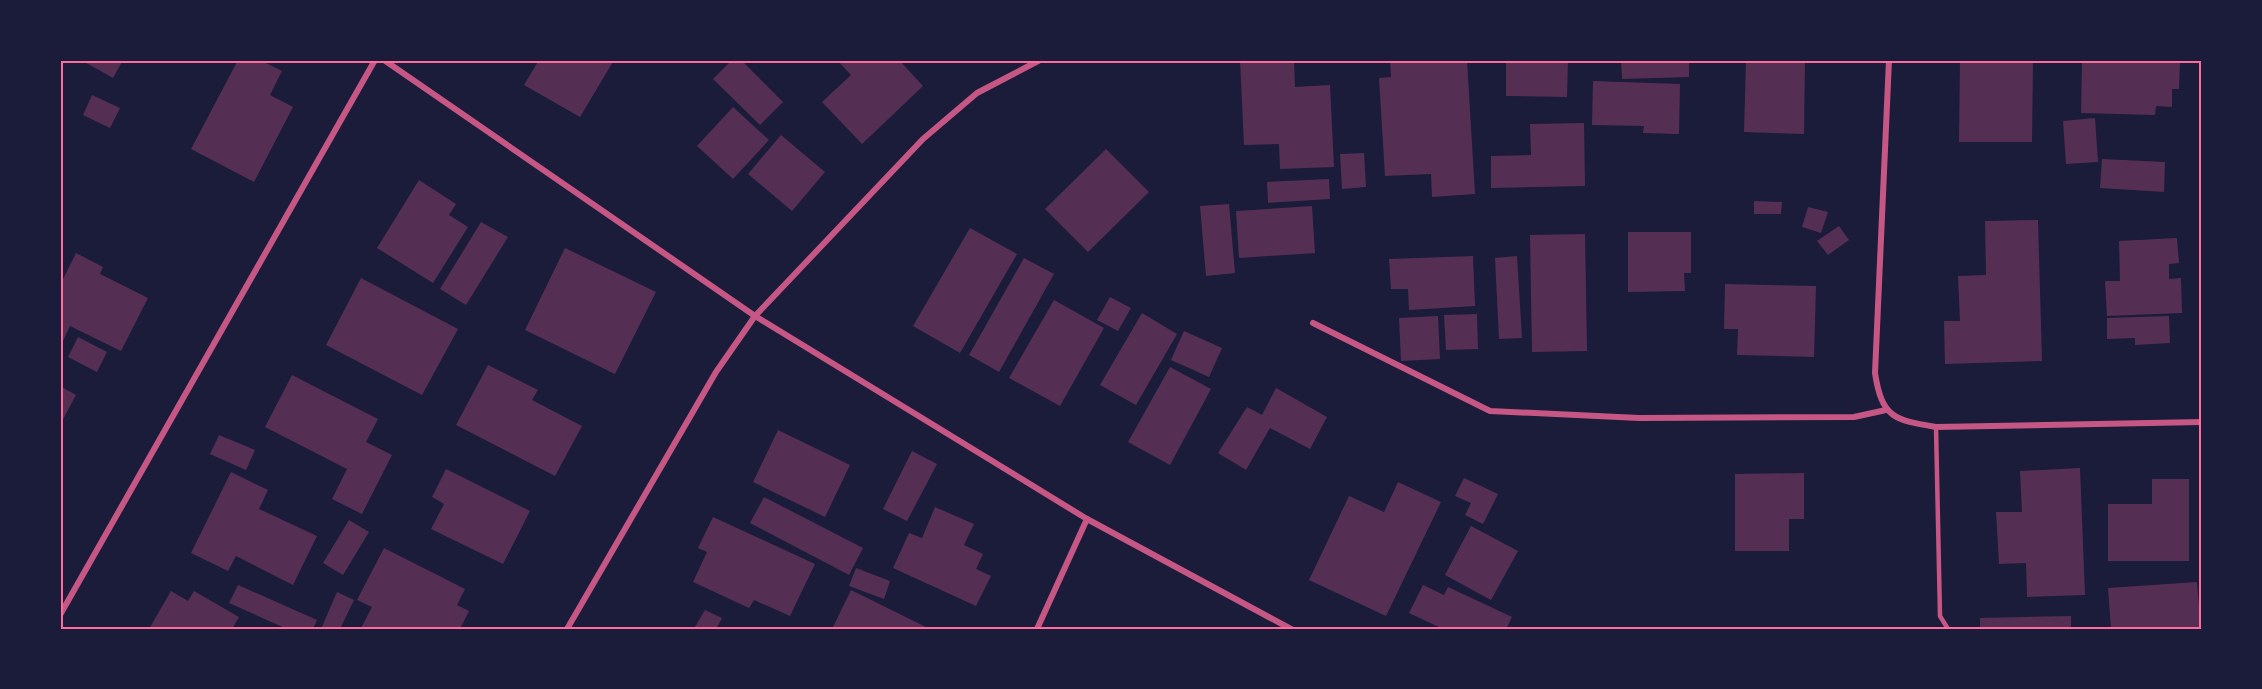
<svg xmlns="http://www.w3.org/2000/svg" width="2262" height="689" viewBox="0 0 2262 689" font-family="'Crimson Pro',serif">
<style>
.building{fill:#542f53}
.lines{fill:none;stroke-linecap:round;stroke-linejoin:round}
.service{stroke:#c65784;stroke-width:4.5}
.minor{stroke:#c65784;stroke-width:6}
.neatline{fill:none;stroke:#ff6b9d;stroke-width:2}
</style>
<rect width="100%" height="100%" fill="#1b1b3a"/>
<!-- building -->
<g class="building">
<path d="M81,60H123L113,78Z"/>
<path d="M238,60H260L282,71L270,95L293,107L254,182L191,149Z"/>
<path d="M539,60H614L580,117L524,85Z"/>
<path d="M732,60H741L783,102L760,125L713,79Z"/>
<path d="M837,60H899L923,86L862,144L822,102L851,75Z"/>
<path d="M1240,60H1294L1295,87L1330,85L1334,167L1280,169L1279,144L1244,145Z"/>
<path d="M1390,60H1467L1475,194L1432,197L1431,174L1385,176L1379,78L1391,77Z"/>
<path d="M1506,60H1568L1567,97L1506,96Z"/>
<path d="M1621,60H1689V77L1622,79Z"/>
<path d="M1746,60H1805L1804,134L1744,132Z"/>
<path d="M1960,60H2033L2032,142H1959Z"/>
<path d="M2082,60H2180L2179,89H2172V107L2156,106L2155,115L2081,113Z"/>
<path d="M1593,81L1680,84L1679,134L1643,133L1644,126L1592,125Z"/>
<path d="M92,95L120,108L110,128L83,115Z"/>
<path d="M733,107L769,140L733,179L697,146Z"/>
<path d="M2095,118L2098,162L2066,164L2063,121Z"/>
<path d="M1584,123L1585,186L1491,188V156L1531,155L1530,124Z"/>
<path d="M781,135L825,172L792,211L748,174Z"/>
<path d="M1106,149L1149,192L1088,252L1045,209Z"/>
<path d="M1364,153L1366,187L1342,189L1340,154Z"/>
<path d="M2102,159L2165,162L2164,192L2100,188Z"/>
<path d="M1329,179L1330,199L1268,203L1267,182Z"/>
<path d="M419,180L456,204L449,215L468,227L433,283L377,248Z"/>
<path d="M1754,201L1782,202L1781,214H1754Z"/>
<path d="M1229,204L1235,273L1206,276L1200,206Z"/>
<path d="M1312,206L1315,253L1239,258L1236,211Z"/>
<path d="M1808,207L1828,212L1821,233L1802,227Z"/>
<path d="M2038,220L2042,361L1945,364L1944,321H1960L1958,276L1986,275L1985,221Z"/>
<path d="M481,222L508,237L466,305L440,289Z"/>
<path d="M1839,226L1849,240L1828,255L1817,241Z"/>
<path d="M970,228L1017,254L960,353L913,326Z"/>
<path d="M1628,232H1691V273H1684L1685,291L1628,292Z"/>
<path d="M1585,234L1587,351L1532,352L1530,235Z"/>
<path d="M2177,238L2179,263L2169,264V279L2181,278L2182,313L2107,316L2105,281H2120L2119,241Z"/>
<path d="M565,248L656,292L615,374L525,330Z"/>
<path d="M76,253L103,267L100,274L148,298L121,351L70,326L60,347V285Z"/>
<path d="M1473,256L1475,306L1409,310L1408,289H1391L1389,259Z"/>
<path d="M1517,256L1522,338L1499,339L1495,258Z"/>
<path d="M1024,258L1054,274L999,372L969,355Z"/>
<path d="M361,278L458,329L422,395L326,345Z"/>
<path d="M1725,284L1816,286L1814,357L1737,355L1738,329H1724Z"/>
<path d="M1110,297L1131,308L1118,331L1097,320Z"/>
<path d="M1054,300L1104,328L1060,406L1009,378Z"/>
<path d="M1142,313L1177,334L1136,405L1100,385Z"/>
<path d="M1477,314L1478,349L1446,350L1444,315Z"/>
<path d="M1438,316L1440,359L1401,361L1399,318Z"/>
<path d="M2169,316L2170,343L2135,345V338L2107,339V318Z"/>
<path d="M1184,331L1222,348L1209,377L1171,360Z"/>
<path d="M78,337L107,352L97,372L68,357Z"/>
<path d="M488,365L538,390L532,400L582,426L555,476L456,425Z"/>
<path d="M1170,367L1211,389L1170,465L1128,442Z"/>
<path d="M292,375L378,419L366,442L392,455L362,514L332,499L347,469L265,427Z"/>
<path d="M60,386L76,395L60,425Z"/>
<path d="M1276,388L1327,417L1310,449L1270,428L1246,470L1218,453L1247,407L1262,415Z"/>
<path d="M778,430L850,465L825,517L753,482Z"/>
<path d="M219,435L255,450L246,470L210,454Z"/>
<path d="M912,451L937,464L907,521L883,509Z"/>
<path d="M2080,468L2085,595L2027,597L2026,563L1999,564L1996,512H2022L2020,471Z"/>
<path d="M446,469L530,511L503,564L431,529L444,504L432,497Z"/>
<path d="M231,472L268,490L259,509L317,536L293,585L236,556L228,571L191,553Z"/>
<path d="M1804,473V519H1789V551H1735V474Z"/>
<path d="M1464,478L1498,494L1483,524L1465,515L1471,503L1455,496Z"/>
<path d="M2152,479H2189V561H2108V504H2152Z"/>
<path d="M1398,482L1441,502L1386,616L1309,580L1349,496L1384,512Z"/>
<path d="M764,497L863,548L849,575L750,523Z"/>
<path d="M935,507L974,524L964,545L983,554L976,569L991,576L976,606L893,568L909,533L922,538Z"/>
<path d="M713,517L815,564L790,616L754,600L749,608L693,582L707,552L698,548Z"/>
<path d="M349,520L369,532L343,575L323,563Z"/>
<path d="M1471,526L1518,551L1491,600L1445,575Z"/>
<path d="M384,548L465,589L457,605L469,611L460,629L361,628L372,607L357,600Z"/>
<path d="M856,568L890,581L884,599L849,586Z"/>
<path d="M2197,582L2201,629H2111L2108,588Z"/>
<path d="M238,585L317,620L313,629H287L229,603Z"/>
<path d="M1423,585L1444,595L1448,587L1512,617L1506,629H1443L1409,613Z"/>
<path d="M851,590L930,629H832Z"/>
<path d="M171,591L188,601L194,591L239,617L232,629H149Z"/>
<path d="M337,592L354,600L340,629H321Z"/>
<path d="M705,610L722,618L716,629L695,627Z"/>
<path d="M2071,616V629H1980V618Z"/>
</g>
<g class="lines">
<!-- service -->
<path class="service" d="M1936,427L1940,616L1948,629"/>
<!-- minor -->
<g class="minor">
<path d="M384,60L755,316L1087,519L1291,629"/>
<path d="M1889,60L1875,373C1882,418 1894,420 1936,427L2202,422"/>
<path d="M1313,323L1490,411L1639,418L1854,417L1886,410"/>
<path d="M60,615L375,60"/>
<path d="M567,629L716,372L755,316L923,139L977,93L1040,60"/>
<path d="M1037,629L1087,519"/>
</g>
</g>
<!-- border -->
<rect width="2262" height="689" fill="none" stroke="#1b1b3a" stroke-width="123"/>
<rect x="62" y="62" width="2138" height="566" class="neatline"/>
</svg>
